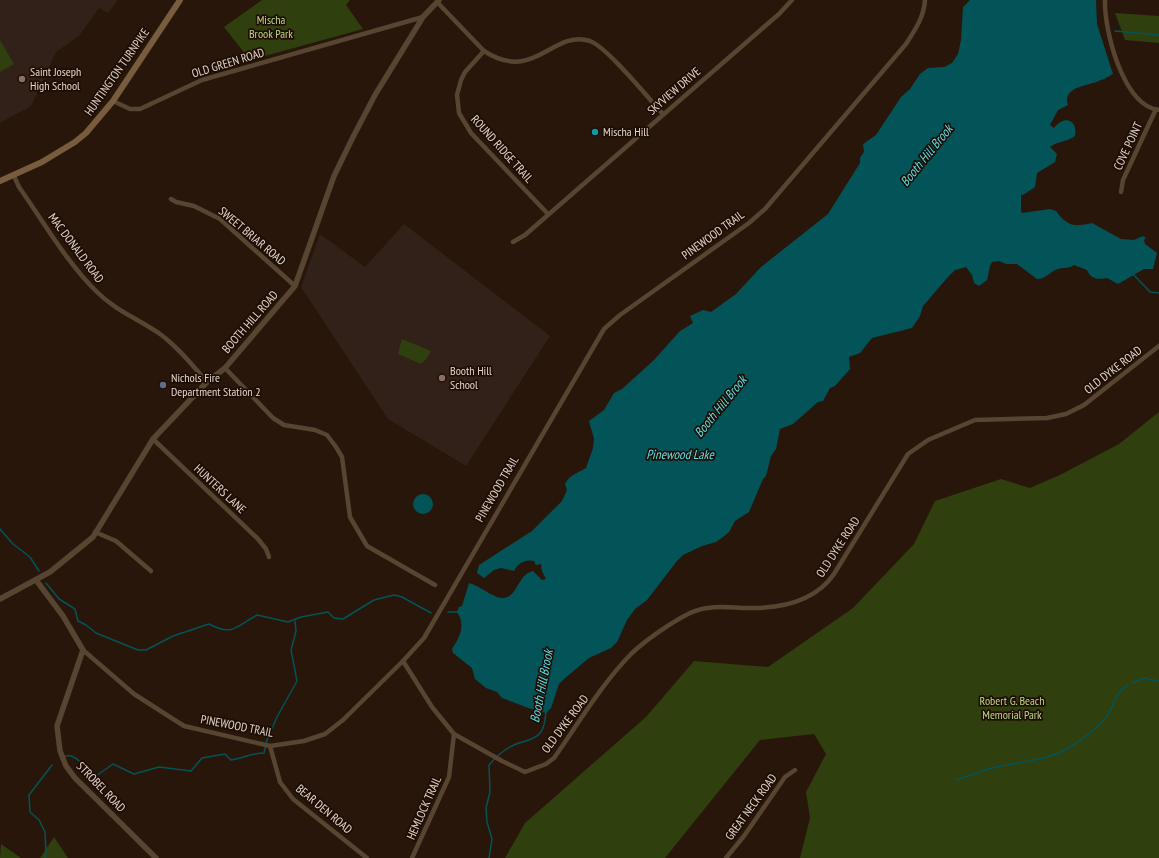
<svg xmlns="http://www.w3.org/2000/svg" width="1159" height="858" viewBox="0 0 1159 858" font-family="'PT Sans Narrow',sans-serif">
<style>
.education{fill:#322119}
.green{fill:#303f0e}
.water{fill:#035459}
.lines{fill:none;stroke-linecap:round;stroke-linejoin:round}
.stream{stroke:#035459;stroke-width:1.5}
.minor{stroke:#574532;stroke-width:4.5}
.tertiary{stroke:#574532;stroke-width:5.5}
.secondary{stroke:#795c3e;stroke-width:6}
.education-dot{fill:#8d6e63;stroke:#1e0d03;stroke-width:1.5}
.culture-dot{fill:#0f9aa8;stroke:#1e0d03;stroke-width:1.5}
.service-dot{fill:#5c6f8a;stroke:#1e0d03;stroke-width:1.5}
.labels{text-anchor:middle;stroke-width:3.5;stroke-linejoin:round;paint-order:stroke}
.park-label{font-size:12px;fill:#bbd984;stroke:#1e0d03}
.street-label{font-size:12px;fill:#e2d5cd;stroke:#1e0d03}
.poi-label{font-size:12px;fill:#e2d5cd;stroke:#1e0d03;text-anchor:start}
.water-label{font-size:13px;font-style:italic;fill:#5ce0eb;stroke:#1e0d03}
</style>
<rect width="100%" height="100%" fill="#28160a"/>
<!-- education -->
<g class="education">
<path d="M0,0H118L108,13L99,8L79,36L56,52L31,106L0,123Z"/>
<path d="M404,224L550,336L466,466L388,419L301,287L320,234L365,267Z"/>
</g>
<!-- green -->
<g class="green">
<path d="M262,0H350L346,5L363,29L250,60L224,27Z"/>
<path d="M1115,13L1159,16V43L1125,40Z"/>
<path d="M0,40L14,64L0,72Z"/>
<path d="M402,339L431,351L426,359L421,364L398,354Z"/>
<path d="M1159,412V858H800L810,818L806,792L826,754L814,734L760,740L665,858H505L525,823L646,717L694,661L768,667L853,608L914,544L935,501L1001,479L1030,488L1062,474L1119,444Z"/>
<path d="M54,837L68,858H40Z"/>
<path d="M1,844L21,858H0Z"/>
</g>
<!-- water -->
<g class="water">
<path d="M970,0H1096L1097,24L1113,74C1108,77 1102,80 1096,82C1085,86 1062,88 1068,105L1058,110L1050,125L1054,128C1064,115 1078,119 1075,136C1067,142 1058,141 1050,147L1057,154L1055,162L1037,173L1035,187L1023,195L1021,194V211L1022,213L1050,209L1056,211C1068,227 1074,227 1092,223L1121,239L1134,240L1143,236L1146,238L1144,240L1145,244L1157,253L1153,269H1144L1118,284L1107,278C1098,280 1091,279 1087,270L1074,265C1069,269 1064,267 1058,269C1050,271 1047,279 1037,279L1017,264H1006L999,261L992,262L990,266L987,280L979,286L974,283L972,275L966,267L955,270L948,277L923,306L920,316L912,328L872,338L860,353L849,357L850,369L835,386L830,388L823,401L818,402L793,424L780,429L776,449L771,456L766,476L763,479L749,512L735,521L729,532L723,537L716,542L702,546L683,555L677,561L647,600L635,609L627,620L617,642L611,648L589,658L564,679L559,684L551,708L546,713L531,709L502,698L497,692L486,688L475,679L472,668L453,653L452,649C460,637 466,625 457,612L459,607L462,606L469,583C481,586 493,599 504,598C518,596 518,574 533,571L542,580L546,579L542,571L541,564L536,565L534,561C525,559 518,563 514,571L501,568L494,570L484,578L477,573L479,565L532,531L562,501L567,490L565,484C569,475 578,473 586,468L593,448L594,439L589,421L604,410L614,393L622,389L654,360L680,331L693,323L690,316L703,310L711,312L736,294L761,267L828,214L860,163V158L864,152L863,144L876,135L901,97L910,89L920,74L928,68L944,67L952,63L958,54L961,40L963,7Z"/>
<circle cx="423" cy="504" r="10"/>
</g>
<g class="lines">
<!-- stream -->
<g class="stream">
<path d="M1115,31L1159,35"/>
<path d="M1133,274L1150,292L1159,293"/>
<path d="M0,529L13,544L30,557L39,571"/>
<path d="M46,583L59,599L75,609L78,621L86,625L96,633L138,650H146L173,636L209,624C233,637 236,626 257,615L288,622L301,617L328,612L334,618L343,619L374,600L394,595L402,597L431,613"/>
<path d="M448,612H458"/>
<path d="M1133,683L1143,678L1159,681"/>
<path d="M65,756C79,753 84,771 96,776L113,764L134,774L159,767L191,771L202,758L225,754L231,760C243,758 252,753 264,753L267,740L277,717L297,681L291,650L296,631L295,621"/>
<path d="M956,780C969,776 982,770 996,767C1022,761 1049,761 1072,746C1083,739 1096,729 1105,719C1114,708 1114,692 1128,685"/>
<path d="M45,858L46,854L45,832L39,820L30,812L29,795L52,765"/>
<path d="M489,858L492,839L487,822L486,808L490,792L489,765C497,756 503,750 514,745C522,741 534,741 540,733C545,728 545,719 546,712"/>
</g>
<!-- minor -->
<g class="minor">
<path d="M1105,0C1104,30 1123,106 1159,110"/>
<path d="M437,2L484,51C535,84 552,29 590,41C607,47 649,99 663,114"/>
<path d="M484,51L465,72L461,80L457,95L459,113L471,133L548,214"/>
<path d="M113,101L130,109H140L202,80L423,17"/>
<path d="M14,176L19,187C43,221 67,263 97,292C116,311 139,319 160,334C178,347 193,366 207,382"/>
<path d="M1121,192L1123,180L1156,109"/>
<path d="M171,199L176,202L194,206L220,219L295,286"/>
<path d="M513,242L525,235L779,14L792,0"/>
<path d="M225,368L273,418L284,425L315,430L327,435L336,447L342,457L350,517L367,546L435,585"/>
<path d="M153,439L258,539L266,549L269,557"/>
<path d="M95,532L116,541L151,571"/>
<path d="M83,650L134,694L184,726L270,746L304,741L325,734L343,720L403,661L424,638L604,329L620,315L749,223L765,209L906,44C915,30 924,17 925,0"/>
<path d="M403,661L432,707L454,734L449,777L412,858"/>
<path d="M454,734L502,761L525,772L546,764L554,758C578,724 603,682 632,653C647,639 672,622 690,613C707,605 726,607 744,608C777,609 814,603 834,574L908,454L928,440L975,420L1047,418L1066,414L1084,405L1159,346"/>
<path d="M270,746L280,782L293,799L367,858"/>
<path d="M726,858L744,836L785,777L795,770"/>
</g>
<!-- tertiary -->
<g class="tertiary">
<path d="M36,580L63,616L83,650L57,726L60,751L66,766L75,778L156,858"/>
<path d="M0,599L50,572L93,537L153,439L207,382L225,368L295,286L334,176L353,137L375,95L423,17L439,0"/>
</g>
<!-- secondary -->
<path class="secondary" d="M0,181L42,162L75,142L86,133L113,101L180,0"/>
</g>
<!-- markers -->
<g class="education-dot">
<circle cx="22" cy="79" r="4"/>
<circle cx="442" cy="378" r="4"/>
</g>
<circle class="culture-dot" cx="595" cy="132" r="4"/>
<circle class="service-dot" cx="163" cy="385" r="4"/>
<g class="labels">
<!-- park labels -->
<g class="park-label">
<text x="271" y="24">Mischa<tspan x="271" dy="14">Brook Park</tspan></text>
<text x="1012" y="705">Robert G. Beach<tspan x="1012" dy="14">Memorial Park</tspan></text>
</g>
<!-- street labels -->
<g class="street-label">
<text transform="translate(228 63) rotate(-17)" y="4">OLD GREEN ROAD</text>
<text transform="translate(117 72) rotate(-55)" y="4">HUNTINGTON TURNPIKE</text>
<text transform="translate(674 91) rotate(-41)" y="4">SKYVIEW DRIVE</text>
<text transform="translate(1128 146) rotate(-65)" y="4">COVE POINT</text>
<text transform="translate(502 149) rotate(48)" y="4">ROUND RIDGE TRAIL</text>
<text transform="translate(713 235) rotate(-36)" y="4">PINEWOOD TRAIL</text>
<text transform="translate(252 236) rotate(40)" y="4">SWEET BRIAR ROAD</text>
<text transform="translate(76 248) rotate(53)" y="4">MAC DONALD ROAD</text>
<text transform="translate(250 322) rotate(-49)" y="4">BOOTH HILL ROAD</text>
<text transform="translate(1113 370) rotate(-38)" y="4">OLD DYKE ROAD</text>
<text transform="translate(220 489) rotate(43)" y="4">HUNTERS LANE</text>
<text transform="translate(497 489) rotate(-60)" y="4">PINEWOOD TRAIL</text>
<text transform="translate(838 547) rotate(-57)" y="4">OLD DYKE ROAD</text>
<text transform="translate(565 724) rotate(-53)" y="4">OLD DYKE ROAD</text>
<text transform="translate(237 726) rotate(11)" y="4">PINEWOOD TRAIL</text>
<text transform="translate(101 787) rotate(46)" y="4">STROBEL ROAD</text>
<text transform="translate(751 807) rotate(-54)" y="4">GREAT NECK ROAD</text>
<text transform="translate(424 808) rotate(-66)" y="4">HEMLOCK TRAIL</text>
<text transform="translate(324 809) rotate(40)" y="4">BEAR DEN ROAD</text>
</g>
<!-- poi labels -->
<g class="poi-label">
<text x="30" y="76">Saint Joseph<tspan x="30" dy="14">High School</tspan></text>
<text x="603" y="136">Mischa Hill</text>
<text x="450" y="375">Booth Hill<tspan x="450" dy="14">School</tspan></text>
<text x="171" y="382">Nichols Fire<tspan x="171" dy="14">Department Station 2</tspan></text>
</g>
<!-- water labels -->
<g class="water-label">
<text transform="translate(926 155) rotate(-51)" y="5">Booth Hill Brook</text>
<text transform="translate(720 406) rotate(-51)" y="5">Booth Hill Brook</text>
<text x="680" y="459">Pinewood Lake</text>
<text transform="translate(541 686) rotate(-79)" y="5">Booth Hill Brook</text>
</g>
</g>
</svg>
